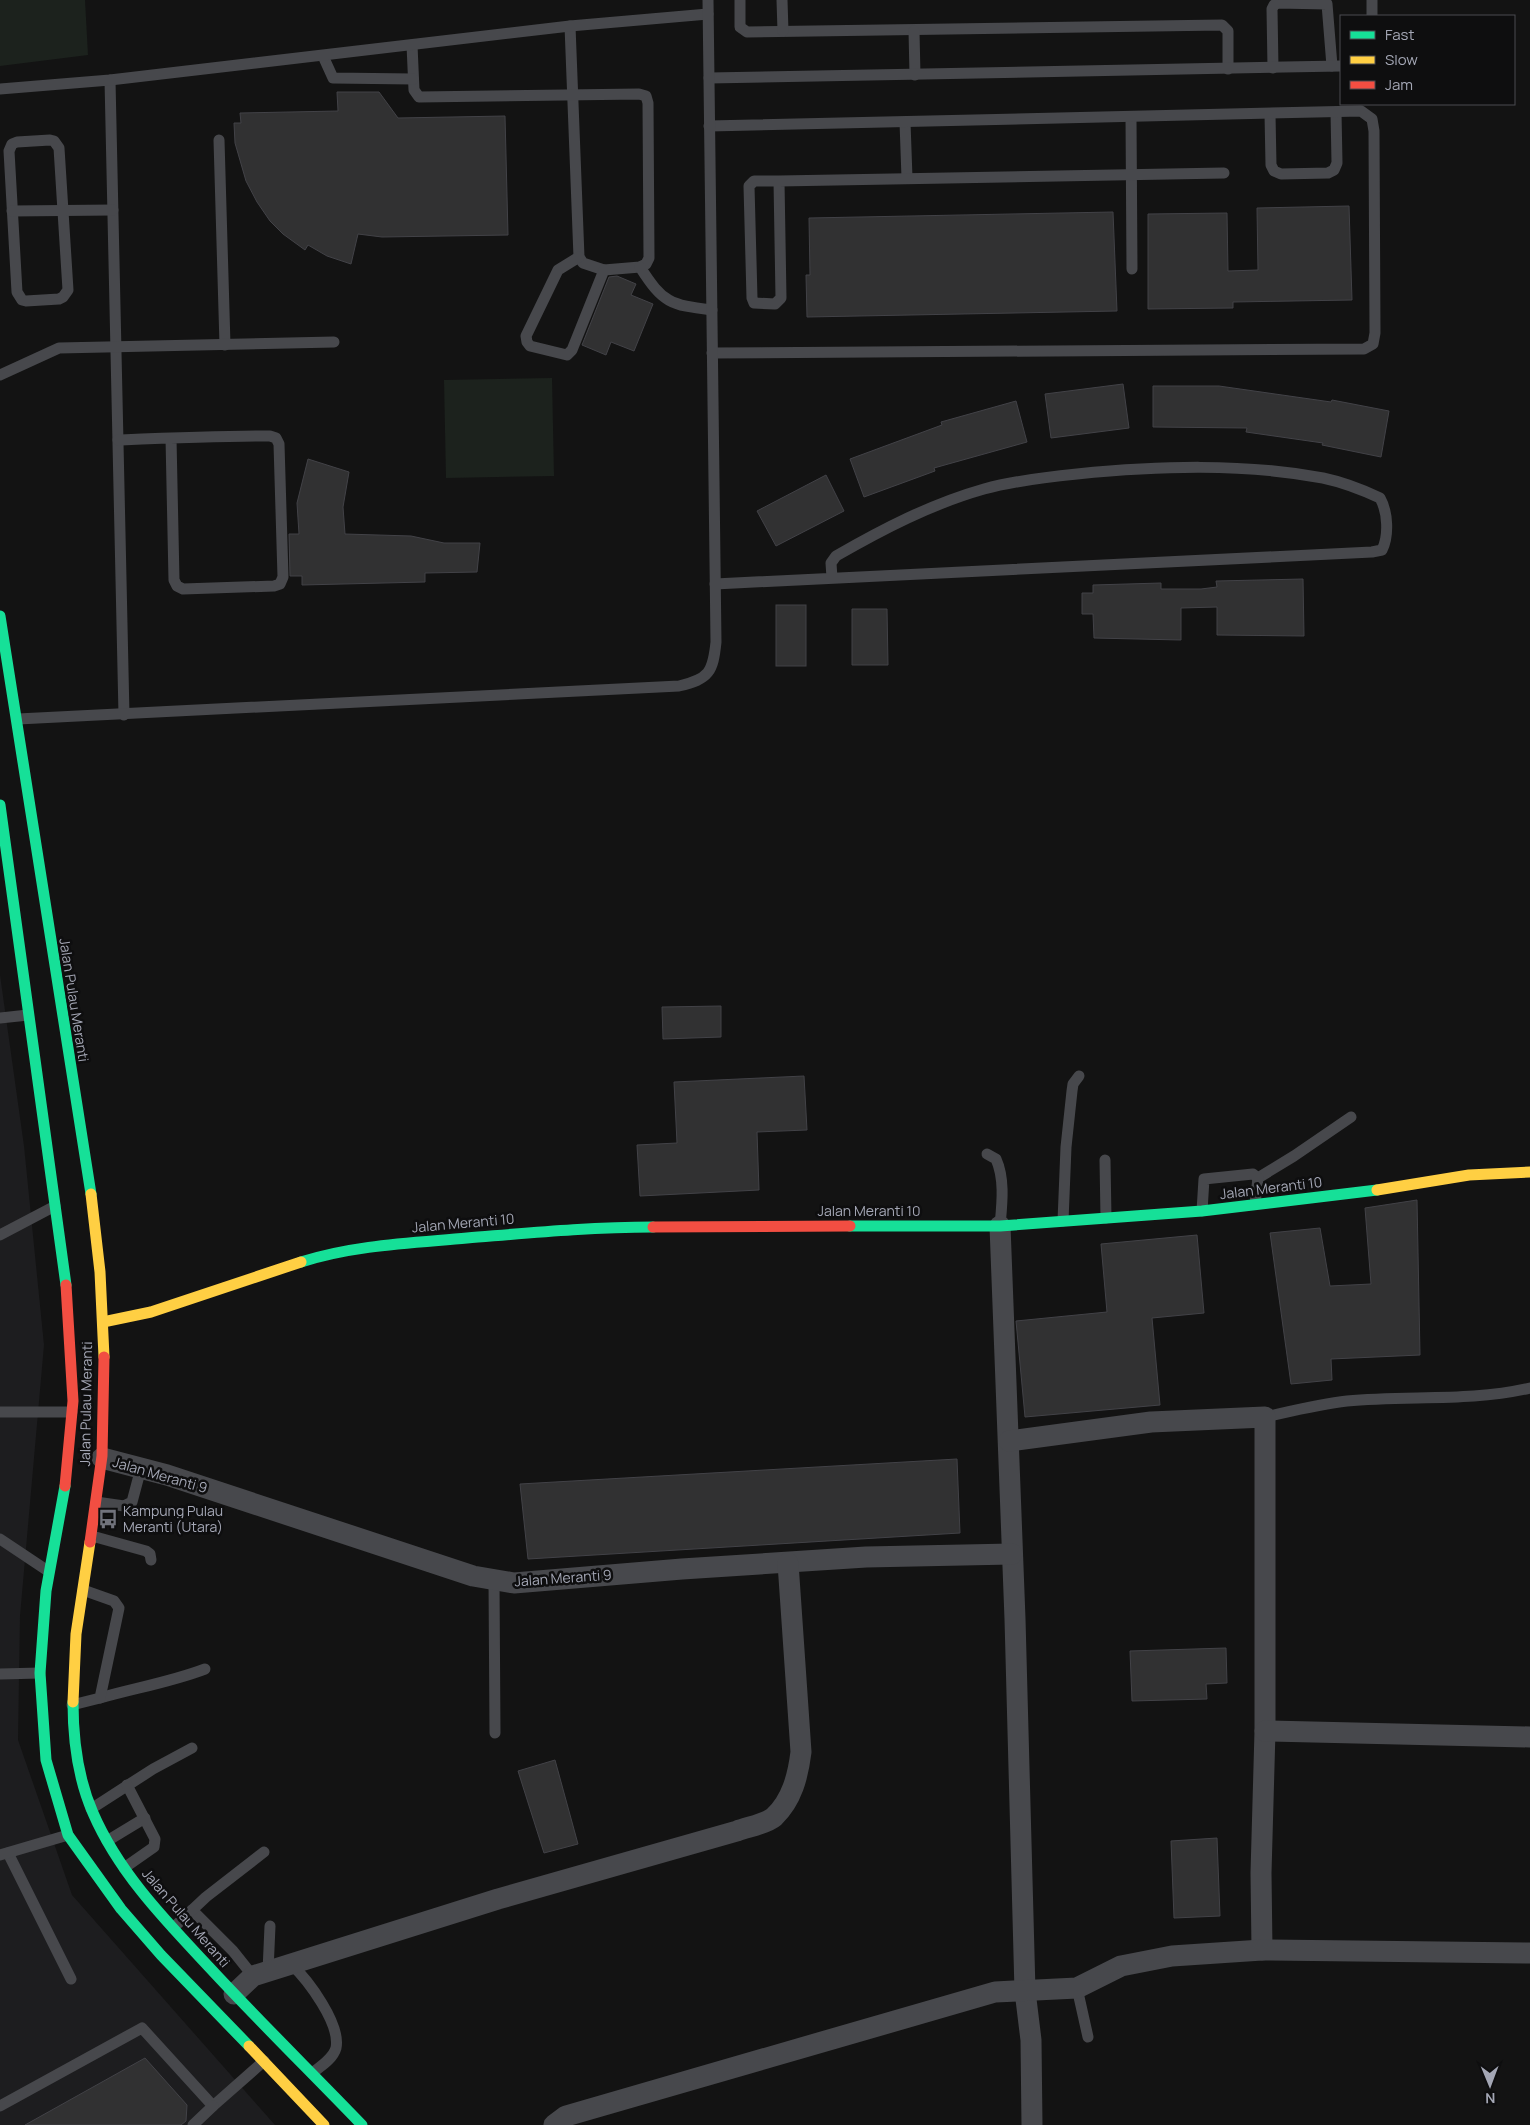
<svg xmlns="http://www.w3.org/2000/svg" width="1530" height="2125" viewBox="0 0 1530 2125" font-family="Manrope,sans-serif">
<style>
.built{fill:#1d1d1f}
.green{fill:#1c221d}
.building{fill:#313132;stroke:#424247}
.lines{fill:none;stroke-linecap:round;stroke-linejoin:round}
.lane{stroke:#47484c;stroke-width:11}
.street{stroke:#47484c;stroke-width:21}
.fast{stroke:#16e098;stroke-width:11}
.slow{stroke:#ffcf43;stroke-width:11}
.jam{stroke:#f24e42;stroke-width:11}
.labels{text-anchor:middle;stroke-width:5;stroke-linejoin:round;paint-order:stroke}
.street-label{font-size:14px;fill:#a4a7b5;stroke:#0e0e0f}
.poi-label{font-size:14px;fill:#a4a7b5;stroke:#0e0e0f;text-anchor:start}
</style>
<rect width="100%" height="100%" fill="#131313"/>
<!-- built -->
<path class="built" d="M0,975L24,1146L44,1345L20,1616L18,1740L72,1895L275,2125H0Z"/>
<!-- green -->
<g class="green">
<path d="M0,0H85L88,55L0,66Z"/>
<path d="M552,378L554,476L446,478L444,380Z"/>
</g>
<!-- building -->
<g class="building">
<path d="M337,92H379L398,118L505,116L508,235L382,237L358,234L351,264L327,256L308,245L305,250L283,234L270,221L257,202L246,181L235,143L234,123H241L240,113L338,111Z"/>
<path d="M1349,206L1352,300L1233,302V308L1148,309V214L1227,213L1228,271L1258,270L1257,208Z"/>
<path d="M1113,212L1117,311L807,317L806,275H810L809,218Z"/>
<path d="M617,276L636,284L631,295L653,304L634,351L611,342L606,355L582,345L609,277Z"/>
<path d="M1123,384L1129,428L1051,438L1045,394Z"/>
<path d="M1153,386H1219L1331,402L1332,400L1389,411L1381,457L1322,445L1323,443L1246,432L1247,428L1153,427Z"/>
<path d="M1016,401L1027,442L934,468L935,471L864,497L850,459L942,425L941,422Z"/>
<path d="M308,459L349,472L343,507L345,534L411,536L444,543H480L477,572L425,573V582L302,585V576H290L289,534H299L297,503Z"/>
<path d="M826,475L844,511L776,546L757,511Z"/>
<path d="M1303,579L1304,636L1217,635V607L1181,608V640L1094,638L1093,614H1082V593H1093V585L1161,583V589H1201L1217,587L1216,581Z"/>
<rect x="776" y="605" width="30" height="61"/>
<path d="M852,609H887L888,665H852Z"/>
<path d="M721,1006V1037L663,1039L662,1007Z"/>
<path d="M804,1076L807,1130L757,1132L759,1190L640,1196L637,1145L677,1143L674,1082Z"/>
<path d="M1417,1200L1420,1355L1331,1359L1332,1380L1291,1384L1270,1233L1320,1228L1330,1286L1371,1284L1365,1208Z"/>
<path d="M1197,1235L1204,1313L1152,1318L1160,1405L1025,1417L1016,1321L1107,1312L1101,1244Z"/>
<path d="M957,1459L960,1533L528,1559L520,1484Z"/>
<path d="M1226,1648L1227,1683L1206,1684L1207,1699L1132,1701L1130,1651Z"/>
<path d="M555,1760L578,1844L544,1853L518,1771Z"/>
<path d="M1217,1838L1220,1916L1174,1918L1171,1841Z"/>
<path d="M145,2058L187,2105L186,2121L181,2125H25Z"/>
</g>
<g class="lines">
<!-- lane -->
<g class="lane">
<path d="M740,0V27L747,32L1222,25L1228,31V69"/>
<path d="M782,0L783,31"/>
<path d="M1372,0V16"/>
<path d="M570,26L579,257L583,263L604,270"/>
<path d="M914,31L915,75"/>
<path d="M412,45L414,90L419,97L639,94L646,96L648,103L649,258L646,264L640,267L604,270L572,350L567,355L530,346L527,342L526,336L558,270L579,257"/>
<path d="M323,56L333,78L413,79"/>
<path d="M1273,68L1272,9L1274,5L1278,3L1327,4L1332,66"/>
<path d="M709,78L1341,66"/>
<path d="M110,80L124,715"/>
<path d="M0,89L110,80L570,26L708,14"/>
<path d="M1270,114L1271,165L1274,171L1281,174L1328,173L1334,170L1337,163L1336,112"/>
<path d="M1131,117L1132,269"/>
<path d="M905,122L907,178"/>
<path d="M709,126L1361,111L1372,119L1374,131L1375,333L1373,344L1364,349L712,353"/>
<path d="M50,140L54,141L59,148L68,290L63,297L59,299L26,301L22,300L17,292L9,151L12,144L17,142Z"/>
<path d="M219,140L225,345"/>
<path d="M779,181H754L749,186L752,298L754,303L775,304L781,298L779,181L1224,173"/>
<path d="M12,211L113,210"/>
<path d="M640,267C663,303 670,305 712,310"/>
<path d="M0,375L59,348L334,342"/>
<path d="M118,440C169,438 219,436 270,436L276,438L279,444L283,577L280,584L274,586L183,589L177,586L174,580L171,438"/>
<path d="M715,584L1372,552L1382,550C1389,536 1388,512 1380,498C1363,490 1342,482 1323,478C1243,463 1158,466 1077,474C1046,477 1014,481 984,489C931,504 883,529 836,556L831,563L832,578"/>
<path d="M18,719L679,686C709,679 713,672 716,642L708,0"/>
<path d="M0,1018L28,1015"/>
<path d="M987,1154L996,1159C1005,1179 1002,1204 1000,1226"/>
<path d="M1105,1160L1106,1218"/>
<path d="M1255,1204L1258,1178L1294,1156L1351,1117"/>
<path d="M1202,1211L1204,1179L1253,1174L1258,1178"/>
<path d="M1063,1221L1066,1147L1072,1091L1073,1084L1079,1076"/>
<path d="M0,1235L55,1206"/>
<path d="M0,1412H72"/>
<path d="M1265,1417C1292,1411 1320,1404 1347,1401C1408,1395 1470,1402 1530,1388"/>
<path d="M96,1502L124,1506L132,1502L141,1468"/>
<path d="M92,1536L146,1551L150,1554L151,1560"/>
<path d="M0,1539L48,1571"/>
<path d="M494,1581L495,1733"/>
<path d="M0,1674L40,1673"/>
<path d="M100,1698C135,1688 171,1682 205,1669"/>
<path d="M72,1705L100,1698L119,1608L114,1601L83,1590"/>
<path d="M91,1809L153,1769L192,1748"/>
<path d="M107,1841L145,1818"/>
<path d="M8,1853L71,1979"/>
<path d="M0,1855L68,1835"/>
<path d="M124,1868L154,1847L155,1839L127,1785"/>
<path d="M192,1910L233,1951L253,1976"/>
<path d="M173,1928L206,1897L264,1852"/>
<path d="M291,1964C308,1980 341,2024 336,2048C333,2059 320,2067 312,2073"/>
<path d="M268,1971L270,1926"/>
<path d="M1077,1988L1088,2037"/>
<path d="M0,2106L142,2028L213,2106L264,2061"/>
<path d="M193,2125L213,2106"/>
</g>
<!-- street -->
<g class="street">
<path d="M1000,1226L1015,1619L1025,1991L1031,2040L1032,2125"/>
<path d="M1009,1441L1151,1422L1265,1417V1731L1261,1873L1262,1950"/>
<path d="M102,1458L167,1475L473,1576L514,1583L682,1569L866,1557L1012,1554"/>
<path d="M1265,1731L1530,1737"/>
<path d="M234,1994L253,1976L498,1899L737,1831C747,1827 766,1824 774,1817C792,1800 798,1776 801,1752L788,1563"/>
<path d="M554,2125L566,2116L995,1992L1077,1988L1121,1966L1172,1956L1262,1950L1530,1953"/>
</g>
<!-- fast -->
<g class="fast">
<path d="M0,616L91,1194"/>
<path d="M0,805L66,1285"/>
<path d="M850,1226H1000L1202,1211L1377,1190"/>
<path d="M301,1262C354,1245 412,1243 467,1238C529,1233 591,1227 653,1227"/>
<path d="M65,1486L46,1591L40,1673L46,1760L68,1835L121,1909L161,1955L249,2046"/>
<path d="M73,1702C73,1739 78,1779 93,1813C119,1873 165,1920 209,1967C259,2021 311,2072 362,2125"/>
</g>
<!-- slow -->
<g class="slow">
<path d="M1377,1190L1469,1175L1530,1172"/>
<path d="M91,1194L100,1272L104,1357"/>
<path d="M103,1322L151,1312L301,1262"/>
<path d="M73,1702L76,1634L90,1542"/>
<path d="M249,2046L324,2125"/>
</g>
<!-- jam -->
<g class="jam">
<path d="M653,1227L850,1226"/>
<path d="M65,1486L73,1401L66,1285"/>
<path d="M90,1542L102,1456L104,1357"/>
</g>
</g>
<!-- icons -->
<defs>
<symbol id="bus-bare" viewBox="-9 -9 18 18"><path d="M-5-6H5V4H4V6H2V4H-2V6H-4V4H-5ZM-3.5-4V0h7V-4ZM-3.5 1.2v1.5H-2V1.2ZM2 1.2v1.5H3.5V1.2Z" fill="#71737c" stroke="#0e0e0f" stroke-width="2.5" paint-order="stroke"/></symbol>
</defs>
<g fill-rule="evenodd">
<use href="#bus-bare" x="94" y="1505" width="28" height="28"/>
</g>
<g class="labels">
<!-- street labels -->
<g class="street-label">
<text transform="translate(74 1000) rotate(81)" y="5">Jalan Pulau Meranti</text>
<text transform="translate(1271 1188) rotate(-7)" y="5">Jalan Meranti 10</text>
<text x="869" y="1216">Jalan Meranti 10</text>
<text transform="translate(463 1223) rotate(-5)" y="5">Jalan Meranti 10</text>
<text transform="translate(86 1404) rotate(-89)" y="5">Jalan Pulau Meranti</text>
<text transform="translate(160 1475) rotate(16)" y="5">Jalan Meranti 9</text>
<text transform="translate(563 1578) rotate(-4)" y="5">Jalan Meranti 9</text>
<text transform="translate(186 1918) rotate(49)" y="5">Jalan Pulau Meranti</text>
</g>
<!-- poi labels -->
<g class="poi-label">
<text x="123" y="1516">Kampung Pulau<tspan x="123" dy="16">Meranti (Utara)</tspan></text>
</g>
</g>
<!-- legend -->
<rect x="1340" y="15" width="175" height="90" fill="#0e0e0f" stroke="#4a4b51"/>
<rect x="1350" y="31" width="25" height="8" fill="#16e098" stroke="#4a4b51"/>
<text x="1385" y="40" font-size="15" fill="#a4a7b5">Fast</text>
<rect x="1350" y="56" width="25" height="8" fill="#ffcf43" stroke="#4a4b51"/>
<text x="1385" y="65" font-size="15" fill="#a4a7b5">Slow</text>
<rect x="1350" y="81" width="25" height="8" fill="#f24e42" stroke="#4a4b51"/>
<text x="1385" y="90" font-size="15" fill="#a4a7b5">Jam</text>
<!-- north arrow -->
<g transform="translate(1490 2085) rotate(179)" stroke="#0e0e0f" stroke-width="4" paint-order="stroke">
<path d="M0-4L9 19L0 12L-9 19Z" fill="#a4a7b5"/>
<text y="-8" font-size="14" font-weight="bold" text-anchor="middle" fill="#a4a7b5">N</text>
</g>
</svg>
